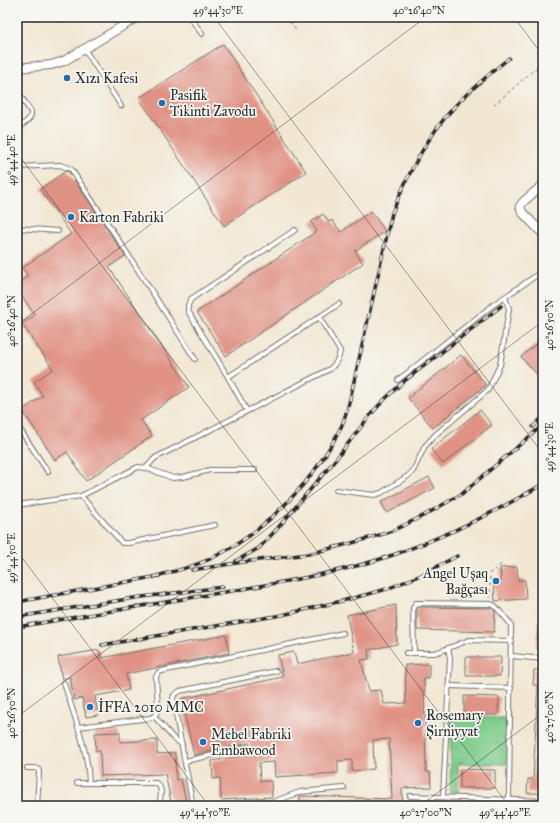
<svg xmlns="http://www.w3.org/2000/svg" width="560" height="823" viewBox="0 0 560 823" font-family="'IM FELL Great Primer',serif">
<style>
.green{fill:#7dcb8a;stroke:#547b5a}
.building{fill:#e09284}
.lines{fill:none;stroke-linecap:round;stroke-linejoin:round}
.lane-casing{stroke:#716d66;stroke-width:6}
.street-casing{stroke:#716d66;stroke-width:10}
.path{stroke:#716d66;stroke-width:1;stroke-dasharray:3 3;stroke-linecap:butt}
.lane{stroke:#fff;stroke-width:4}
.street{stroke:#fff;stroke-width:8}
.rail-casing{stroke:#2b2b2b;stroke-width:3.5}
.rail{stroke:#f6f6f2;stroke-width:2;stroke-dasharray:6;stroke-linecap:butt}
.ticks{fill:none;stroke:#2b2b2b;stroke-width:1;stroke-opacity:0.45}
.poi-dot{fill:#1f6fb2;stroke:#f6f6f2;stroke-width:1.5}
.labels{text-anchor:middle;stroke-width:3.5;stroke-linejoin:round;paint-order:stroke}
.poi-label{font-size:14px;fill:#2b2b2b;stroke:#f6f6f2;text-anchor:start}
.neatline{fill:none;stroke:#2b2b2b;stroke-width:1.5}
.ticks-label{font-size:10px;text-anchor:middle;fill:#2b2b2b}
</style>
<rect width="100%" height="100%" fill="#f6f6f2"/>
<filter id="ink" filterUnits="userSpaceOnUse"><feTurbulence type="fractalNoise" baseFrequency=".025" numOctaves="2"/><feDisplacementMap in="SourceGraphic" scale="8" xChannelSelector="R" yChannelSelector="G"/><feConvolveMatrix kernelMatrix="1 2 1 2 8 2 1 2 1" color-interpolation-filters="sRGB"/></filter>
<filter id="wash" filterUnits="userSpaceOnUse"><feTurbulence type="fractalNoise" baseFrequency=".012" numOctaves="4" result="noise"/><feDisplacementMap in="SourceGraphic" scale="16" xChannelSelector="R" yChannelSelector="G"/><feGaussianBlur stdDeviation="0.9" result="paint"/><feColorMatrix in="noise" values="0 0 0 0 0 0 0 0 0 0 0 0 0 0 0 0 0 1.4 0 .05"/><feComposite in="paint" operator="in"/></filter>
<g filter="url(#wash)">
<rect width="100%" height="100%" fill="#f2e7d3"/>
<!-- green -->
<path class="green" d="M451,717L507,718V764H458V792H450Z"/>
<g id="blocks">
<!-- building -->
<g class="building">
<path d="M223,44L306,172L224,226L139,98Z"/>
<path d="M66,171L69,172L125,256L109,267L189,387L141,420L152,436L86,481L67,452L55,460L22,410L43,396L34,382L53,369L22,324L35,315L17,289V284L28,276L22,268L71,234L40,189Z"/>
<path d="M371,211L385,231L355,251L363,263L226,356L197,312L317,231L311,222L323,214L329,222L332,220L341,232Z"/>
<path d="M536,344L543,352V381L521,357Z"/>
<path d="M461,355L486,385L433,428L408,398Z"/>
<path d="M480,410L492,425L443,464L431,449Z"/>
<path d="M429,477L435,488L387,513L381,502Z"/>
<path d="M517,567L518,580H525L526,599L495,601L494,582L501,581L500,568Z"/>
<path d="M396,605L397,644L368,650L369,659L361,660L369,691L381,690L384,704L406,703L405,665L429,664V678H424L426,772H430L431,787L402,788L403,806H299L300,796L392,799L389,739L373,740L374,769L352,771V760L338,761V773L275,777L274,762L259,763L260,781H271L272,797L221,800L220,778L213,779L212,761L252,754L249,743L194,755L181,699L283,677L278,655L294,652L297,664L354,652L347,615Z"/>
<path d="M418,607L492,608L495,611L494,632L417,630V609Z"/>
<path d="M538,624H543V650L537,649Z"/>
<path d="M226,635L229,653L126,674L129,690L95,696L98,715L86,717L82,698L74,700L70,677L62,679L58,657L99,650L101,658Z"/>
<path d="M466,657H501L500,676H466Z"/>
<path d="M534,670H543V793H527L528,779H533L538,685H533Z"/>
<path d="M464,696L499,697L498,715H464Z"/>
<path d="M120,732V742L157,740V754L175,753L176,780L181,779L187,806H172L165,774L101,776L100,751H96L95,733Z"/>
<path d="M460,769L495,770V788H460Z"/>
</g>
</g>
</g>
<g filter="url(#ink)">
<use href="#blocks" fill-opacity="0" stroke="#716d66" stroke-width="1"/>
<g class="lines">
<defs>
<g id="lane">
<path d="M190,17L202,34"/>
<path d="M85,50L121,106"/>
<path d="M17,128C23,124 32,120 31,112L20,95"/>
<path d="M17,143L19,154L17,180"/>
<path d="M18,167L60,165L71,169L120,242L195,359"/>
<path d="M17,228L58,231"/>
<path d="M295,230L191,299L188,305V311L228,377L339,304"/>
<path d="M228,377L247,411"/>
<path d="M398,380L493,305L543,271"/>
<path d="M17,425L48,472"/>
<path d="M146,468L155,458L330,369C336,364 339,359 340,351L319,317"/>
<path d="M336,490L374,495L381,493L408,476L413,471L425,446L435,435L488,390L500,365L509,309L505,297"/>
<path d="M81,496L122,543H129L215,525"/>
<path d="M17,505L81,496L138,467L146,468L173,478L183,477L210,470H255"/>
<path d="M406,653H434L441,651L469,640L512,641"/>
<path d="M414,653L413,608L416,603L491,604L495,606L510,623L511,626L509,800"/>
<path d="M512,656L543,659"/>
<path d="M64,683C74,716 88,749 89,783"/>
<path d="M449,686L511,688"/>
<path d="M154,716L174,739L182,744"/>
<path d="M78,727L150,718C155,716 157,714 158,708L156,677L158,673L162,671L343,633"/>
<path d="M185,761L246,748"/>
<path d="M27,768H35L38,769L39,772L37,806"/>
<path d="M77,783H156C164,788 160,798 159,806"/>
<path d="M410,796L543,801"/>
<path d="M443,797L450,658L448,648"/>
<path d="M193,806L173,699L174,695L180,691L276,671"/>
<path d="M247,806L273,802L300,792L344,788"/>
</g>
<g id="street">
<path d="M17,68L51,65L64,61L138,17"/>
<path d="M543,185L524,201L520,206L522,212L543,234"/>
</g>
</defs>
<!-- lane casing -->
<use href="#lane" class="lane-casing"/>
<!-- street casing -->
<use href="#street" class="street-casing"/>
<!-- path -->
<g class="path">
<path d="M287,17L296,30"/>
<path d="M494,105L543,62"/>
<path d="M490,598V573L503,563"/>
</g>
<!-- lane -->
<use href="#lane" class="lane"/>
<!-- street -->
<use href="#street" class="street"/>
<defs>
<g id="rail">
<path d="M533,427L543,417"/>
<path d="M236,561L259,548L277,529L336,459L371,414L384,400L403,382L501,306"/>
<path d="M192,570L243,562L308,554L352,543L390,532L425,515L463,493L543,425"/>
<path d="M154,577C174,571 194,567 212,558C266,532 316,479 342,425C345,417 348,408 350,399L392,213C408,174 427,136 456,105C472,88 491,73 509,58"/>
<path d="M17,602L159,576"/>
<path d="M17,617L134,598L223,587"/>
<path d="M17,627C86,615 156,604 225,592C283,582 341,573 396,554C447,536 496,512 543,484"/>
<path d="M102,645L282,615L346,600L387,589L421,575L457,556"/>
</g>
</defs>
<!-- rail casing -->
<use href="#rail" class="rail-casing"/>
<!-- rail -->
<use href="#rail" class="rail"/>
</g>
</g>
<!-- ticks -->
<path class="ticks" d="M214,17L543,454M514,17L543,56M17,153L509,806M17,325L426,17M17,551L209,806M17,717L543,321M420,806L543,713"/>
<!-- markers -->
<g class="poi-dot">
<circle cx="67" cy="78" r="4"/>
<circle cx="162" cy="103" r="4"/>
<circle cx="71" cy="217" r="4"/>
<circle cx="496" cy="581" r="4"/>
<circle cx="90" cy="707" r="4"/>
<circle cx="418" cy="723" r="4"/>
<circle cx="203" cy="742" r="4"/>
</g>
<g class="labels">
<!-- poi labels -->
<g class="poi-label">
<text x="75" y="83">Xızı Kafesi</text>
<text x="170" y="100">Pasifik<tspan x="170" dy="16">Tikinti Zavodu</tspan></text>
<text x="79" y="222">Karton Fabriki</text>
<text x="488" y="578" text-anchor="end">Angel Uşaq<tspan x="488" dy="16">Bağçası</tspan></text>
<text x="98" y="712">İFFA 2010 MMC</text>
<text x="426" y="720">Rosemary<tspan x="426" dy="16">Şirniyyat</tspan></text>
<text x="211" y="739">Mebel Fabriki<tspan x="211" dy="16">Embawood</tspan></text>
</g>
</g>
<!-- margin -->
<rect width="560" height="823" fill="none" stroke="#f6f6f2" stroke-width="44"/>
<rect x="22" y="22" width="516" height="779" class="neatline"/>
<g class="ticks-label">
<text x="218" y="14">49°44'30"E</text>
<text x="419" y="14">40°26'40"N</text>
<text transform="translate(11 160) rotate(-90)" y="4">49°44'40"E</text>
<text transform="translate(11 321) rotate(-90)" y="4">40°26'40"N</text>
<text transform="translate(549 325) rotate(-90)" y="4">40°26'50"N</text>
<text transform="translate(549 447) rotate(-90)" y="4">49°44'30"E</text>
<text transform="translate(11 558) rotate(-90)" y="4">49°44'50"E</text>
<text transform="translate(11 713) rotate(-90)" y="4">40°26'50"N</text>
<text transform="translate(549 717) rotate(-90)" y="4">40°27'00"N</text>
<text x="205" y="816">49°44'50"E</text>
<text x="426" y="816">40°27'00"N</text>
<text x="505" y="816">49°44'40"E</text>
</g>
</svg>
